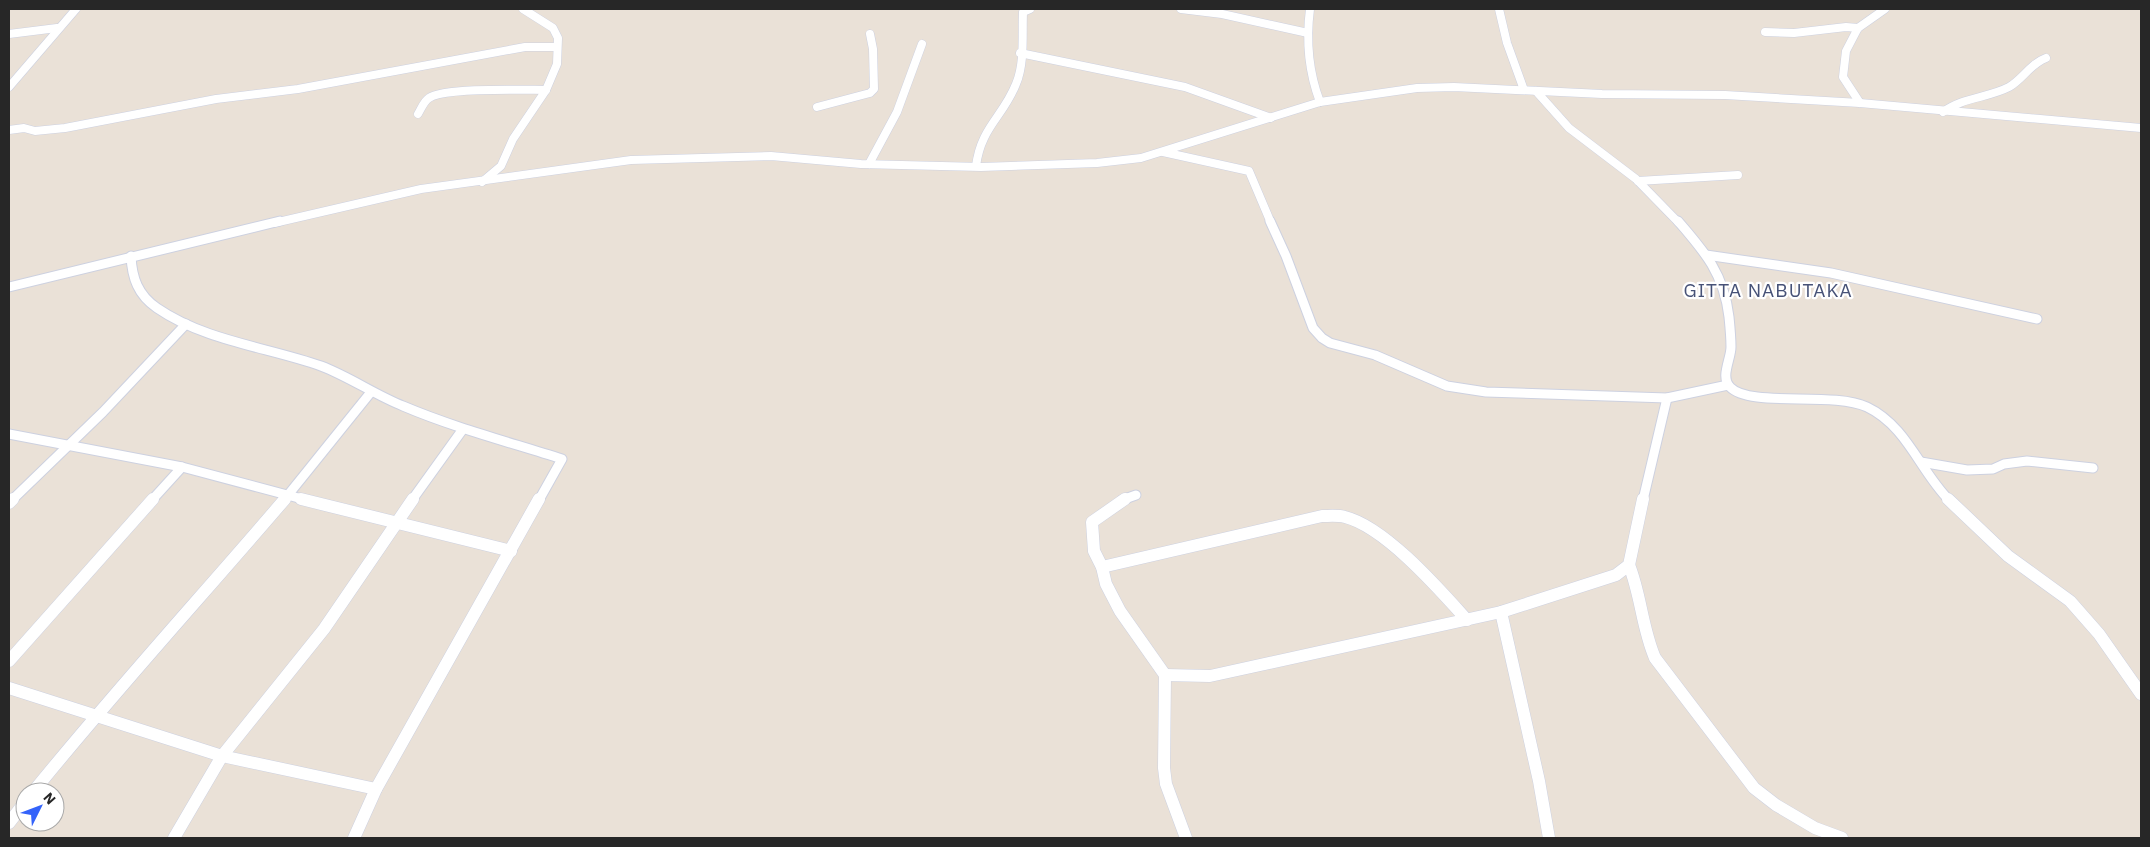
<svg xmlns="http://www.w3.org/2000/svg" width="2150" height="847" viewBox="0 0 2150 847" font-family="'IBM Plex Sans',sans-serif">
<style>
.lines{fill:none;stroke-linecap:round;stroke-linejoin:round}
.street-far2-casing{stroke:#cdd1e0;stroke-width:9}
.street-far1-casing{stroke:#cdd1e0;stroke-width:11}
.street-casing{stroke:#cdd1e0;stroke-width:13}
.street-far2{stroke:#fff;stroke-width:8}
.street-far1{stroke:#fff;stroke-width:9}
.street{stroke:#fff;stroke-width:12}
.labels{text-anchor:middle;stroke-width:4.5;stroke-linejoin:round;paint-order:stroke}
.quarter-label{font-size:19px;letter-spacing:1px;fill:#475277;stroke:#fff}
</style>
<rect width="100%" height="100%" fill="#eae1d7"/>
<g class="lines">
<defs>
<g id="street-far2">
<path d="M1181,9L1222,14L1308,33"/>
<path d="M1310,9C1306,40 1309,73 1320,102"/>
<path d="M1499,9L1507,43L1524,90"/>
<path d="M1765,32L1794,33L1846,27L1858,28"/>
<path d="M9,34L57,28"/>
<path d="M1020,53L1185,87L1271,118"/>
<path d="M9,87L76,9"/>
<path d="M1536,91L1569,128L1636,179L1679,223"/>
<path d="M1860,103L1843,77L1846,51L1858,28L1885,9"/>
<path d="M817,107L870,93L874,89L873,49L870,34"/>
<path d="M1943,112C1963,97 1988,98 2009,87C2023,79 2030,64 2046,58"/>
<path d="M418,114C421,109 424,101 429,98C443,87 525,90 546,90"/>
<path d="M9,130L24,128L35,131L65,128L216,99L298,89L525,47H556"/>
<path d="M1163,152L1249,171L1271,223"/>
<path d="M869,164L897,112L922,44"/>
<path d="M976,166C981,127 1003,117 1016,84C1025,63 1022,35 1023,12L1030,9"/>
<path d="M1638,181L1738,175"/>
<path d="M482,182L501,166L513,139L546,90L557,64L558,38L553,28L523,9"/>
<path d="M274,223L421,189L631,160L771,156L861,164L981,167L1097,163L1141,158L1320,102L1417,88L1454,87L1602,94L1725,95L1860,103L2141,128"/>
</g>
<g id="street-far1">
<path d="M1270,221L1286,256L1313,328L1322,338L1330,343L1375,355L1447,386L1486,392L1667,398L1728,385"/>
<path d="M1678,221C1705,252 1724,274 1729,317C1730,327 1731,337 1731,347C1731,359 1720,377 1730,387C1750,408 1832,391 1867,407C1907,426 1920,471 1949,500"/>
<path d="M1706,255L1831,273L2037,319"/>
<path d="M131,256C132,278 138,295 157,308C205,341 267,347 321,366C350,377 375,395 403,406C455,428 509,442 562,459L539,500"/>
<path d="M9,287L280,221"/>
<path d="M9,434L182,467L306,500"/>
<path d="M1921,462L1967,470L1993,469L2004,464L2027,461L2093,468"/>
<path d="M12,500L103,412L186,324"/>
<path d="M152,500L182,467"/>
<path d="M284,500L371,392"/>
<path d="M412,500L463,429"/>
<path d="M1122,500L1136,495"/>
<path d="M1643,500L1667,398"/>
</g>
<g id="street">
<path d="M301,499L511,551"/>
<path d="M1125,499L1092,522L1094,551L1102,567L1106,584L1120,611L1165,675L1164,768L1166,784L1186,838"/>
<path d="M1948,499L2008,556L2070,601L2099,634L2141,694"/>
<path d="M9,503L13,499"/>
<path d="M1629,565C1641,595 1642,628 1655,658L1754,788L1776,805L1815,828L1842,838"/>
<path d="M1102,567L1322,516C1329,516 1338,515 1345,517C1385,527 1439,589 1467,620"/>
<path d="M1501,612L1539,781L1549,838"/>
<path d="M9,661L153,499"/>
<path d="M1165,675L1210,676L1501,612L1616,575L1629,565L1643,499"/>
<path d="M9,688L222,756L376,789"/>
<path d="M33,792C114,692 201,597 285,499"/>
<path d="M9,823L25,802"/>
<path d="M174,838L222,756L324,629L413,499"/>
<path d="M354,838L376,789L539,499"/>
</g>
</defs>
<!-- street-far2 casing -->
<use href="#street-far2" class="street-far2-casing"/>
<!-- street-far1 casing -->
<use href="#street-far1" class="street-far1-casing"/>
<!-- street casing -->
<use href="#street" class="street-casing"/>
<!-- street-far2 -->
<use href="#street-far2" class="street-far2"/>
<!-- street-far1 -->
<use href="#street-far1" class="street-far1"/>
<!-- street -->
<use href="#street" class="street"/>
</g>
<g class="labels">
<!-- quarter labels -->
<g class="quarter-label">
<text x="1768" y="297">GITTA NABUTAKA</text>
</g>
</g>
<!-- border -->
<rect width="2150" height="847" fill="none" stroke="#272727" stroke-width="20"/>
<!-- north arrow -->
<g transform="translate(40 807) rotate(48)"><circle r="24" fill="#ffffff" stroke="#a9a9a9"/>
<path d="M0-4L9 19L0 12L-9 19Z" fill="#3463fa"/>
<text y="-8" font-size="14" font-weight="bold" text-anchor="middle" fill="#272727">N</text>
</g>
</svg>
